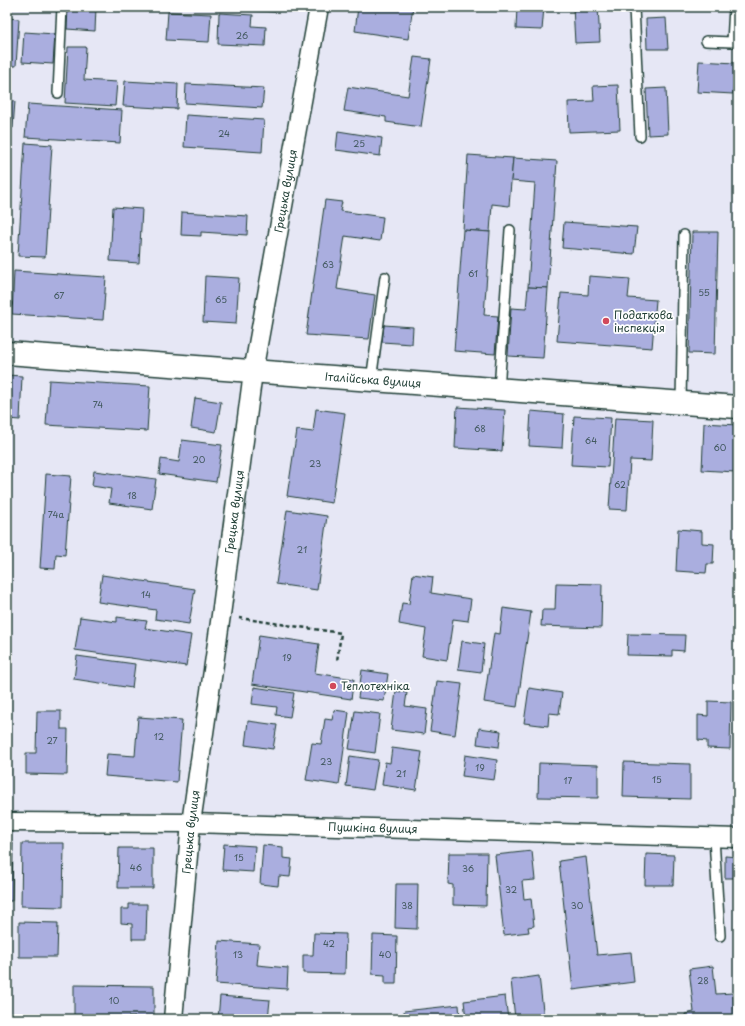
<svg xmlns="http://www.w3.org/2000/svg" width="745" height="1026" viewBox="0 0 745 1026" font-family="'Playpen Sans',sans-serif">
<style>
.building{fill:#aaaedf;stroke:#1f3d34}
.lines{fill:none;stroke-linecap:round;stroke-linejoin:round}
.lane-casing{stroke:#1f3d34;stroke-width:12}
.street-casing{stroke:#1f3d34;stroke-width:21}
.secondary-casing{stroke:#1f3d34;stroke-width:25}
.path{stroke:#1f3d34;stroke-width:2.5;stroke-dasharray:4 3;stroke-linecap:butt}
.lane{stroke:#fff;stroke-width:9}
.street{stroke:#fff;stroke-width:18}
.secondary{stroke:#fff;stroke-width:22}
.poi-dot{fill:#d1495b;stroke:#fff;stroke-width:1.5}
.labels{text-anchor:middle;stroke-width:3.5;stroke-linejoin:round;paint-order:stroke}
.number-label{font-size:9px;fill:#42595f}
.street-label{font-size:11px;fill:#1f3d34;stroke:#fff}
.poi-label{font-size:11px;fill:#1f3d34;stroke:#fff;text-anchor:start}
</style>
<rect width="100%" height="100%" fill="#e6e7f5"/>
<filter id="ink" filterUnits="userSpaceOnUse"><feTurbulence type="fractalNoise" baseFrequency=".025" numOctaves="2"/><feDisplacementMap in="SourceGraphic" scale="8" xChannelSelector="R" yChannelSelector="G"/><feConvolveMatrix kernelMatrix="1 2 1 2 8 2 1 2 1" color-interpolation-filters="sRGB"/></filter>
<g filter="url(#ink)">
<!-- building -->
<g class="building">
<path d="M68,7H96L95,31L67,29Z"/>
<path d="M240,7H275V12L240,10Z"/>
<path d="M358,7H413L408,39L355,31Z"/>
<path d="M517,7H544L542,30L516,29Z"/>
<path d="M573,7H598L600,42L575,43Z"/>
<path d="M168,12L211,14L209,42L166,40Z"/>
<path d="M219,13L253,15L252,26L266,27L265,46L218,44Z"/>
<path d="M7,18L19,19L16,66H7Z"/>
<path d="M666,18L668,49H647L646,19Z"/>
<path d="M24,32L55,34L53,64L22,62Z"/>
<path d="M68,47H86L84,80L117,82L115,106L65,103Z"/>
<path d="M414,57L431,59L421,127L386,122V117L344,111L348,87L408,96Z"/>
<path d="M699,61L735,63L733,94L697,92Z"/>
<path d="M125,81L178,84L177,109L123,106Z"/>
<path d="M186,84L264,88L262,108L185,103Z"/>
<path d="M618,85L620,130L569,132L568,102L594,101L593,86Z"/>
<path d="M666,88L668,134L648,135L646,89Z"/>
<path d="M7,100L15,101L13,128L7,127Z"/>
<path d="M28,104L122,110L120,143L25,137Z"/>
<path d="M186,115L264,120L262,152L184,147Z"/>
<path d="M338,131L382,138L380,156L336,150Z"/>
<path d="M25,143L52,145L45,257L18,256Z"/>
<path d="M468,155L513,158L509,206L492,204L490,232L463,230Z"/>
<path d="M513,158L557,161L548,288L528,287L535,183L511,181Z"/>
<path d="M325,200L342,202L340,211L383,217L380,241L345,236L337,289L375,295L369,339L306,335Z"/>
<path d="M113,207L142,209L139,263L110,261Z"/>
<path d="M182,212L248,216L247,235L201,232V236L181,235Z"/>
<path d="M564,222L637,227L634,254L562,248Z"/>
<path d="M463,230L490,232L484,315L498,316L495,354L454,351Z"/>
<path d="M692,232H718L715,354L689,353Z"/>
<path d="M14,271L106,277L103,320L12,314Z"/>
<path d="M205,276L239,278L236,324L203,322Z"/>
<path d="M589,276L630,279L628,298L656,300L652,348L557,341L561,293L588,295Z"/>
<path d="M528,287L548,288L543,358L508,356L511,308L526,309Z"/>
<path d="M384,325L413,327L412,344L382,342Z"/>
<path d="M7,375L22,376L20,420L7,419Z"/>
<path d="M49,380L150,386L147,431L46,425Z"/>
<path d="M195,398L221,402L216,432L191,428Z"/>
<path d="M457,407L505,410L502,451L455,448Z"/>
<path d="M316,409L345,413L332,503L287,496L297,430L313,432Z"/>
<path d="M531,411L564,414L562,448L529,446Z"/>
<path d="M574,416L611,418L608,467L571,465Z"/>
<path d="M615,418L653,420L651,461L630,460L627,510L609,509Z"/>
<path d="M704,423L738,425L735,472L702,470Z"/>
<path d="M182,440L222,445L216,482L159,474L161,459L179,462Z"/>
<path d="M94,471L156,479L152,509L109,503L111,489L92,486Z"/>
<path d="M46,474L71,476L65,555L56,554L55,569L40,568Z"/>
<path d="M287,510L327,516L317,590L276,584Z"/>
<path d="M678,529L702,531V543L714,544L713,564H707L706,573L676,571Z"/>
<path d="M413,574L433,577L431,593L471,599L468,621L453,619L447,660L422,656L426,629L399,624L402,603L409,604Z"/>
<path d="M102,575L195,589L189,624L155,619L156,610L98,602Z"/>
<path d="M556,583L602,584L601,628L541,626L542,610H555Z"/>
<path d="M503,608L531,612L517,707L484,702L494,633L500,634Z"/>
<path d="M80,617L117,622V617L147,621L145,628L191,635L186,666L75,650Z"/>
<path d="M628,634L685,635L684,651L672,650V656L627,655Z"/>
<path d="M259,635L319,644L315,673L354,679L351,699L252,684Z"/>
<path d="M462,641L484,644L481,672L458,669Z"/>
<path d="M77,656L135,664L132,688L74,679Z"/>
<path d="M362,670L388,674L384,701L358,698Z"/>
<path d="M437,681L462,684L455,735L430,731Z"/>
<path d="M254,687L294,693L290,717L276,715L277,707L252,704Z"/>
<path d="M529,688L562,693L559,714L549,713L548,726L524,723Z"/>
<path d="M396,691L407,693L405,706L427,709L424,734L391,730Z"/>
<path d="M708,701L731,702L730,749L707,748V741L698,740V715L708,716Z"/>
<path d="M334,710L349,712L339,785L306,780L312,743L321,744L325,719L332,720Z"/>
<path d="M37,711H61V729H68L67,775L26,774V753H36Z"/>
<path d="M355,711L380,714L375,753L349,749Z"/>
<path d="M138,717L182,720L177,782L105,776L107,754L135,756Z"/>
<path d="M248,721L277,725L273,749L245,745Z"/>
<rect x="7" y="728" width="3" height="47"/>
<path d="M479,728L501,731L499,747L477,744Z"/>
<path d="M392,748L422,752L416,790L382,785L385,762L390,763Z"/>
<path d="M465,755L497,760L494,780L462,776Z"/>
<path d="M350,756L378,760L373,790L346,786Z"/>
<path d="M624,762L690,764V799L623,797Z"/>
<path d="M539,763L598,765V798L538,797Z"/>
<path d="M7,842L13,843L12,901H7Z"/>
<path d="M22,843H64L63,907L21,906Z"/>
<path d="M224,844L255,846L253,872L222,870Z"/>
<path d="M263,845L283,847V858L292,859L290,877L279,876L278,886L260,884Z"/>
<path d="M119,848H153V888H118Z"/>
<path d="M532,851L535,880L522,881L524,899L531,898L534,926L528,927L529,932L504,935L495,855Z"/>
<path d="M449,853H487L486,906L453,905V885L448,884Z"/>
<path d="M646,854L674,855L673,885H645Z"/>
<path d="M725,856L738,857V878H725Z"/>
<path d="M586,857L597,955L631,952L634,982L573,990L559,861Z"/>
<path d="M396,884H418L417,929L395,928Z"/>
<path d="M129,904H147L146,939H132V924L121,923V909H129Z"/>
<path d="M19,922L58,923L57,957H19Z"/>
<path d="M314,933L346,934L345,974L303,973V955H313Z"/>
<path d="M373,935L397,936L396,984H385V975L372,974Z"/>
<path d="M219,941L259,944L257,965L288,968L287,989L216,984Z"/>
<path d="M713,966L716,994L733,993L735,1017L722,1019H686L685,1014L694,1012L689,969Z"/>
<path d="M539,976L544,1019H515L511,980Z"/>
<path d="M74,985L154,986V1017L74,1016Z"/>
<path d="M220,996L270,1000L268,1019H218Z"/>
<path d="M505,996L508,1019H466L464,1001Z"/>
<path d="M459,1005L460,1019H405L404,1011Z"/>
</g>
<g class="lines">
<defs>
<g id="lane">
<path d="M634,7L640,136"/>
<path d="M706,41L732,42L734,7"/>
<path d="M58,93L62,7"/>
<path d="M371,381L385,277"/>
<path d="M499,390L510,230"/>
<path d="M681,402L684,235"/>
<path d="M714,838L720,936"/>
</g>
<g id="street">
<path id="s1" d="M7,822L191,823L738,838"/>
<path id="s2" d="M173,1019L191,823L221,615L253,372L319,7"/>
</g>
<g id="secondary">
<path id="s3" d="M7,353L738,407"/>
</g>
</defs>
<!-- lane casing -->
<use href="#lane" class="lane-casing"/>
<!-- street casing -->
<use href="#street" class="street-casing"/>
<!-- secondary casing -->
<use href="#secondary" class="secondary-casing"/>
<!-- path -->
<path class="path" d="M239,618L341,633L337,661"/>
<!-- lane -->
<use href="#lane" class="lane"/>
<!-- street -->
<use href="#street" class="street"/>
<!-- secondary -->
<use href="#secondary" class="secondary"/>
</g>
</g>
<!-- markers -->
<g class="poi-dot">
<circle cx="606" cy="321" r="4"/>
<circle cx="333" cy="686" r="4"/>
</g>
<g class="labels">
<!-- number labels -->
<g class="number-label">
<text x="242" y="39">26</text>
<text x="224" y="137">24</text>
<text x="359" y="147">25</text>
<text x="328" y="268">63</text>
<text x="473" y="277">61</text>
<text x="704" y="296">55</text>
<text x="59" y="299">67</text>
<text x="221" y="303">65</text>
<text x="98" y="408">74</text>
<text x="480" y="432">68</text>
<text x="591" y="444">64</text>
<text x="720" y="451">60</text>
<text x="199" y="463">20</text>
<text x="315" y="467">23</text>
<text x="620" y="488">62</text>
<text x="132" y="499">18</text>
<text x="56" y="518">74а</text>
<text x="302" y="553">21</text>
<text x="146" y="598">14</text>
<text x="287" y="661">19</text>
<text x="159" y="740">12</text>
<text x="52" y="744">27</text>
<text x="326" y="765">23</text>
<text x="480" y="771">19</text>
<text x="401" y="777">21</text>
<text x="657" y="783">15</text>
<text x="568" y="784">17</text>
<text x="239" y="861">15</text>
<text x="136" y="871">46</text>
<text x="468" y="872">36</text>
<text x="511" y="893">32</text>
<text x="407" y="909">38</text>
<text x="577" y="909">30</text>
<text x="329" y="947">42</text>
<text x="238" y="958">13</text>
<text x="385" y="958">40</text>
<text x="703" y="984">28</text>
<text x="114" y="1004">10</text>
</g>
<!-- street labels -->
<g class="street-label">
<text dy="4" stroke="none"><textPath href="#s2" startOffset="836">Грецька вулиця</textPath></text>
<text dy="4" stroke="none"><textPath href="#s3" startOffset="367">Італійська вулиця</textPath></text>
<text dy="4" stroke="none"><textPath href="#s2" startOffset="511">Грецька вулиця</textPath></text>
<text dy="4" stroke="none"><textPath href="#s1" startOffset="366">Пушкіна вулиця</textPath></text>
<text dy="4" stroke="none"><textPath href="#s2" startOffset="188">Грецька вулиця</textPath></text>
</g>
<!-- poi labels -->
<g class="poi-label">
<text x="614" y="319">Податкова<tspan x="614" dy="13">інспекція</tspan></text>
<text x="341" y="690">Теплотехніка</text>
</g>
</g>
<!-- margin -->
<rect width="745" height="1026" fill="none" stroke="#fff" stroke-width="24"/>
<rect x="12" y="12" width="721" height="1002" fill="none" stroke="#1f3d34" stroke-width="1.5" filter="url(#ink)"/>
</svg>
